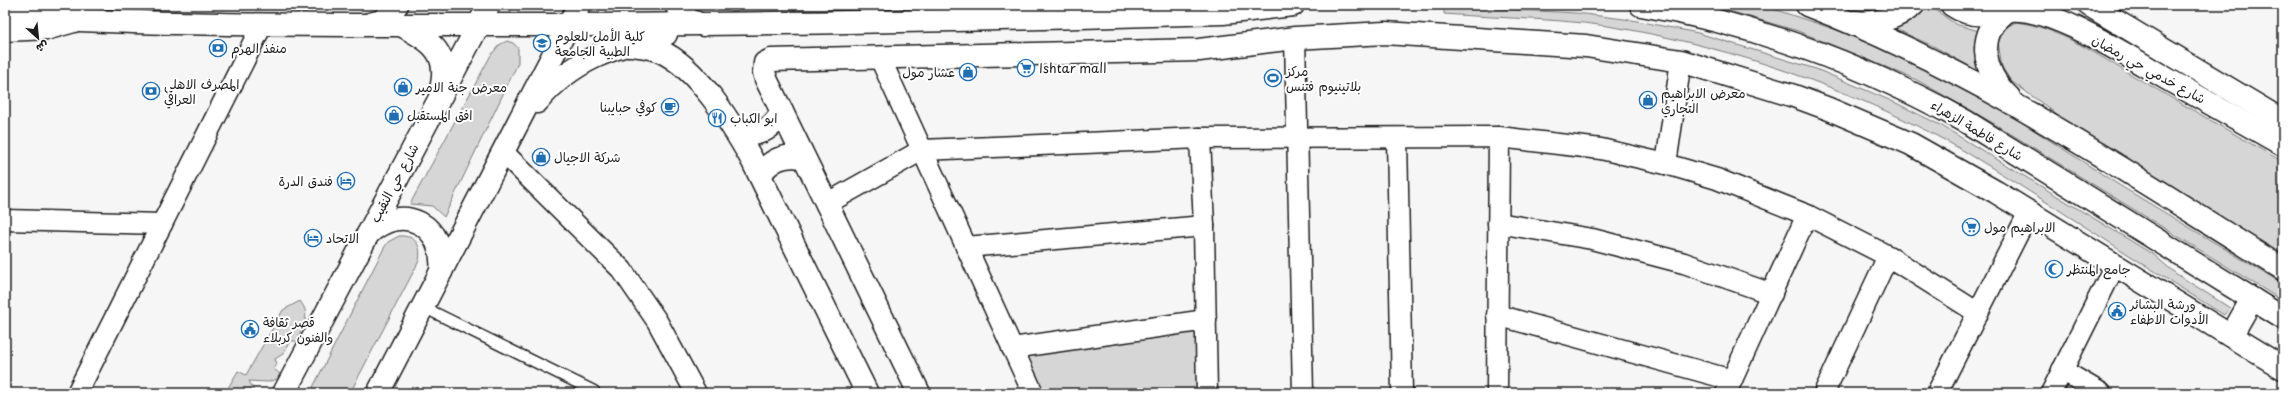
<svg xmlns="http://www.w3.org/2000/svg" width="2288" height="398" viewBox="0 0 2288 398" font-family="'Playpen Sans','Playpen Sans Arabic',sans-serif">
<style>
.green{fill:#d6d6d6;stroke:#797979}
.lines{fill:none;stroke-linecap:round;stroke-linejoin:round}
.lane-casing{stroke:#1c1c1c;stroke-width:13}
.street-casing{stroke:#1c1c1c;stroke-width:23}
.secondary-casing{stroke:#1c1c1c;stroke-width:25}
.primary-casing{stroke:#1c1c1c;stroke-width:25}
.highway-casing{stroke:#1c1c1c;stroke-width:25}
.lane{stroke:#fff;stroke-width:10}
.street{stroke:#fff;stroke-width:20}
.secondary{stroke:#fff;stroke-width:22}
.primary{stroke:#fff;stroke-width:22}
.highway{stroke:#fff;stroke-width:22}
.labels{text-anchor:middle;stroke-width:4;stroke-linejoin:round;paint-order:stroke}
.poi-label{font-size:13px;fill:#1c1c1c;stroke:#fff;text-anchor:start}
.street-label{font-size:13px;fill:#1c1c1c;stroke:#fff}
</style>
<rect width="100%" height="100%" fill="#f6f6f6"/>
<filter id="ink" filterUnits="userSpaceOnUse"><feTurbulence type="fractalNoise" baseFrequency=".025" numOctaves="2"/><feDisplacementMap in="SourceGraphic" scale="8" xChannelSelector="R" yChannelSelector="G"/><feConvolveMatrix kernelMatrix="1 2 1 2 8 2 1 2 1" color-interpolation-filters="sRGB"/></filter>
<g filter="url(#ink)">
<!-- green -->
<g class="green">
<path d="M1708,5H1761L1837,30L1921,65L2001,109L2119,185L2283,284V301L1993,123L1915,79L1798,31Z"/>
<path d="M1925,5H1929L1955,24L1979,31L1974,48L1978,71L1935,47L1891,27L1918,14Z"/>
<path d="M1444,6L1576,13L1632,20L1698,33L1816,69L1894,102L1942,126L2154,255L2175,273L2230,308L2224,315C2166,279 2109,242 2051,205C2012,181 1974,155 1933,134C1838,85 1737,50 1631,30C1570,18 1506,19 1444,14Z"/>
<path d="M2016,22C2059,27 2100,57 2137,78C2186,106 2234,134 2283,162V256L2080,135L2050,109L2011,81L2002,67L1998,42L2005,28Z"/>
<path d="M507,41L513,43L518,48V63L444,217L432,206L410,204L491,55L499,45Z"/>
<path d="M399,236C416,235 422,246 419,261L350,393H310L384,248L388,242Z"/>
<path d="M300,301C313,318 300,323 299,341H290L283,354L275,359L277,364L274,369L280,374L277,379L268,382L249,381L255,393H225L238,371L246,375L283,310Z"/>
<path d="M1196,332L1197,393H1043L1027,356Z"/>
</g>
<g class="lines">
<defs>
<path id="lane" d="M423,307L594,391L592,393"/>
<g id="street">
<path d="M5,31L49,29L74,22"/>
<path d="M1295,38L1303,393"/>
<path d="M880,58L1033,393"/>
<path d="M1200,138L1204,226L1207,393"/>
<path d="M1397,138L1402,393"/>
<path d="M503,152L622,270L657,321L696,393"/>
<path d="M1666,164L1681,61"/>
<path d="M826,204L922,150L1200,138L1499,137L1601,149L1666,164L1717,179L1807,215L1888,256L1978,313"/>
<path d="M5,220L162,224"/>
<path d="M1498,223L1592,239L1684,263L1772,294"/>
<path d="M966,247L1204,226"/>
<path d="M1497,315L1732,380"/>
<path d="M1012,348L1206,320"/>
<path d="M2062,370L2101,393"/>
<path d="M77,393L262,25"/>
<path d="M1497,393L1499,137"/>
<path d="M1726,393L1807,215"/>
<path d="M1824,393L1888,256"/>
<path d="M1937,393L2029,212"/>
<path d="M2051,393L2115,265"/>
</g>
<g id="secondary">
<path d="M2089,5L2283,121"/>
<path d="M2009,10C2051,5 2132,59 2169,80C2207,102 2245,123 2283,145"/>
<path d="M624,44C637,46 649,46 660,51C698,68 731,123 751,158L867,393"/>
<path d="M737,133C757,137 771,131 782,112"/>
<path d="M760,175C771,159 784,154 803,157"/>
<path d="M919,393L766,79L764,72L765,63L771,60L1199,50L1295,38L1385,33L1586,46L1681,61L1794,96L1829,109L1911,144L1996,192L2283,368"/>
</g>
<path id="primary" d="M1952,5C1970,18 1997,17 2015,7"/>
<g id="highway">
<path d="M676,5L689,20L703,25"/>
<path d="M1641,5C1755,24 1864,65 1965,121L2283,318"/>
<path d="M1807,5C1977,70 2128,173 2283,269"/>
<path d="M5,16C148,25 290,25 433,25C697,26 960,21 1223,13L1293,5"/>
<path d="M1854,22C1876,24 1896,19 1913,5"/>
<path d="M370,24L382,21L397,5"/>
<path d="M403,26C431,42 450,52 441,89"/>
<path d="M2009,97C1982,72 1975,31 2009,10"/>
<path d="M537,102C573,59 613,47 666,34"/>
<path d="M368,234C403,201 446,225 441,272"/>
<path d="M2231,336L2252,299"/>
<path d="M284,393L489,5"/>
<path d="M378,393L579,5"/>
</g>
</defs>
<!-- lane casing -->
<use href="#lane" class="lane-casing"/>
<!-- street casing -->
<use href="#street" class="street-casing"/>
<!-- secondary casing -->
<use href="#secondary" class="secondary-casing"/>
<!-- primary casing -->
<use href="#primary" class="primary-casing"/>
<!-- highway casing -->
<use href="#highway" class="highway-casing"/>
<!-- lane -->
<use href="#lane" class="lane"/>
<!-- street -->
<use href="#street" class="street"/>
<!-- secondary -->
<use href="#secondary" class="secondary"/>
<!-- primary -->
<use href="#primary" class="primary"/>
<!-- highway -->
<use href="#highway" class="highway"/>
</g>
</g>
<!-- icons -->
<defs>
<symbol id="university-ring" viewBox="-11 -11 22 22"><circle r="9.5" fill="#fff" stroke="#1f6fb2" stroke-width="1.5"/><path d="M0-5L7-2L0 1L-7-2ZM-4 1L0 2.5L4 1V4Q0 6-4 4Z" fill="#1f6fb2"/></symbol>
<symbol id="bank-ring" viewBox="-11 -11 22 22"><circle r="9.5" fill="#fff" stroke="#1f6fb2" stroke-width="1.5"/><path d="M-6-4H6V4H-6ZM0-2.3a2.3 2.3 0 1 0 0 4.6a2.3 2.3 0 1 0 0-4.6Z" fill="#1f6fb2"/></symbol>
<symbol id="supermarket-ring" viewBox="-11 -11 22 22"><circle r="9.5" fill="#fff" stroke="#1f6fb2" stroke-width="1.5"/><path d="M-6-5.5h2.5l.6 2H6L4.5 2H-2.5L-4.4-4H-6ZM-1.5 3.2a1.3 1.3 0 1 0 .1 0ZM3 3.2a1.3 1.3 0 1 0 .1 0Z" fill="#1f6fb2"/></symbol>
<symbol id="shop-ring" viewBox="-11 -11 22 22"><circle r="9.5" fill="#fff" stroke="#1f6fb2" stroke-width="1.5"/><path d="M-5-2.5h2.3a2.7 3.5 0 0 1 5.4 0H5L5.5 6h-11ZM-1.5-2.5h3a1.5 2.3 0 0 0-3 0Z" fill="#1f6fb2"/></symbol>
<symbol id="stadium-ring" viewBox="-11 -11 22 22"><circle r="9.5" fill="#fff" stroke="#1f6fb2" stroke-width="1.5"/><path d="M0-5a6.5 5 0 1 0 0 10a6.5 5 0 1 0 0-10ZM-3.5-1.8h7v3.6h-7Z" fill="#1f6fb2"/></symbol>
<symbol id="cafe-ring" viewBox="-11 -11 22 22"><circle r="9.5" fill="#fff" stroke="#1f6fb2" stroke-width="1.5"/><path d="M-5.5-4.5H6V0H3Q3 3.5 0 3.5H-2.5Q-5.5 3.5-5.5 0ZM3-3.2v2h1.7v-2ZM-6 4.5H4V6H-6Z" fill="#1f6fb2"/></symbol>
<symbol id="restaurant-ring" viewBox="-11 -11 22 22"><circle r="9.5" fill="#fff" stroke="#1f6fb2" stroke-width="1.5"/><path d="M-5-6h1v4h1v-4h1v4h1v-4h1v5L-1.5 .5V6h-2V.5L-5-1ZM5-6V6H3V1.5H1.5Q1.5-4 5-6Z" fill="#1f6fb2"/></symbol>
<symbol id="hotel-ring" viewBox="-11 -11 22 22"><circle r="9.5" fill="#fff" stroke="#1f6fb2" stroke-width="1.5"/><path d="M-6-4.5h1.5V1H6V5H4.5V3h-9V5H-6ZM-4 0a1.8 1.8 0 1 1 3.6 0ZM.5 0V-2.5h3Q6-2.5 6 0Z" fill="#1f6fb2"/></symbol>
<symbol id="mosque-ring" viewBox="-11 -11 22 22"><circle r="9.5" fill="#fff" stroke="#1f6fb2" stroke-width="1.5"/><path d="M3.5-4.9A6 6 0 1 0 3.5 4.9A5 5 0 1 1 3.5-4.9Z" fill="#1f6fb2"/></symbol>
<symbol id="civic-ring" viewBox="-11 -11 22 22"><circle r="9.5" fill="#fff" stroke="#1f6fb2" stroke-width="1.5"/><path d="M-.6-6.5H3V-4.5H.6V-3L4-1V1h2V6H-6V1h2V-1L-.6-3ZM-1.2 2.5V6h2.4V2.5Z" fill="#1f6fb2"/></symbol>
</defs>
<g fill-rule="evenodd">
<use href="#university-ring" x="532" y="33" width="20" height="20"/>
<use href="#bank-ring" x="208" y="38" width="20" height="20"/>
<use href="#supermarket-ring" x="1016" y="58" width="20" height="20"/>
<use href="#shop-ring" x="958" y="62" width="20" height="20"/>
<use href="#stadium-ring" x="1263" y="68" width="20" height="20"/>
<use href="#shop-ring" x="393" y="77" width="20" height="20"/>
<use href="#bank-ring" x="141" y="81" width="20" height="20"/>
<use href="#shop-ring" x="1638" y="90" width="20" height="20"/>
<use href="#cafe-ring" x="660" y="97" width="20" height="20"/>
<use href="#shop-ring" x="384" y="105" width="20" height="20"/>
<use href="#restaurant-ring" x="707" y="108" width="20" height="20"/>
<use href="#shop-ring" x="531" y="147" width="20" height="20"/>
<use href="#hotel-ring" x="336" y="171" width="20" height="20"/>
<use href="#supermarket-ring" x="1961" y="217" width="20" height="20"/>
<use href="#hotel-ring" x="303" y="228" width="20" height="20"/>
<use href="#mosque-ring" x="2044" y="259" width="20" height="20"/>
<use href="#civic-ring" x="2107" y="301" width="20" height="20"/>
<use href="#civic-ring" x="240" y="319" width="20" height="20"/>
</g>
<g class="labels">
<!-- poi labels -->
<g class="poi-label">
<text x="555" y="41">كلية الأمل للعلوم<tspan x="555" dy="15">الطبية الجامعة</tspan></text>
<text x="231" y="53">منفذ الهرم</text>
<text x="1039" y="73">Ishtar mall</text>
<text x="1286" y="76">مركز<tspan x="1286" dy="15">بلاتينيوم فتنس</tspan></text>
<text x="955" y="77" text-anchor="end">عشار مول</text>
<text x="164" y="89">المصرف الاهلي<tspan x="164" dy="15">العراقي</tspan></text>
<text x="416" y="92">معرض جنة الامير</text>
<text x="1661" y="98">معرض الابراهيم<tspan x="1661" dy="15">التجاري</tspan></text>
<text x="657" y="112" text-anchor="end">كوفي حبايبنا</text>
<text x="407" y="120">افق المستقبل</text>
<text x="730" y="123">ابو الكباب</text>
<text x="554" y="162">شركة الاجيال</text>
<text x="333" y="186" text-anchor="end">فندق الدرة</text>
<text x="1984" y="232">الابراهيم مول</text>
<text x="326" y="243">الاتحاد</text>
<text x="2067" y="274">جامع المنتظر</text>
<text x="2130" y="309">ورشة البشائر<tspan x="2130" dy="15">الأدوات الاطفاء</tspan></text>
<text x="263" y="327">قصر ثقافة<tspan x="263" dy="15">والفنون كربلاء</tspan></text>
</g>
<!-- street labels -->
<g class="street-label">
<text transform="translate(2149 69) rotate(29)" y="5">شارع خدمي حي رمضان</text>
<text transform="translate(1977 130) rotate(31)" y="5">شارع فاطمة الزهراء</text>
<text transform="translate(394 183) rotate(-62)" y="5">شارع حي النقيب</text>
</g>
</g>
<!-- margin -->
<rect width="2288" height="398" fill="none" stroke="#fff" stroke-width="20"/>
<rect x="10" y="10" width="2268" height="378" fill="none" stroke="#1c1c1c" stroke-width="1.5" filter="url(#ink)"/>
<!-- north arrow -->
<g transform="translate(38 38) rotate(153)" stroke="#ffffff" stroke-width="3" paint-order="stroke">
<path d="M0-3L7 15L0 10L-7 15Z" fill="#1c1c1c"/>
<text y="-6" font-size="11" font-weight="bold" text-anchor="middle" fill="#1c1c1c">ش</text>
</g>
</svg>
